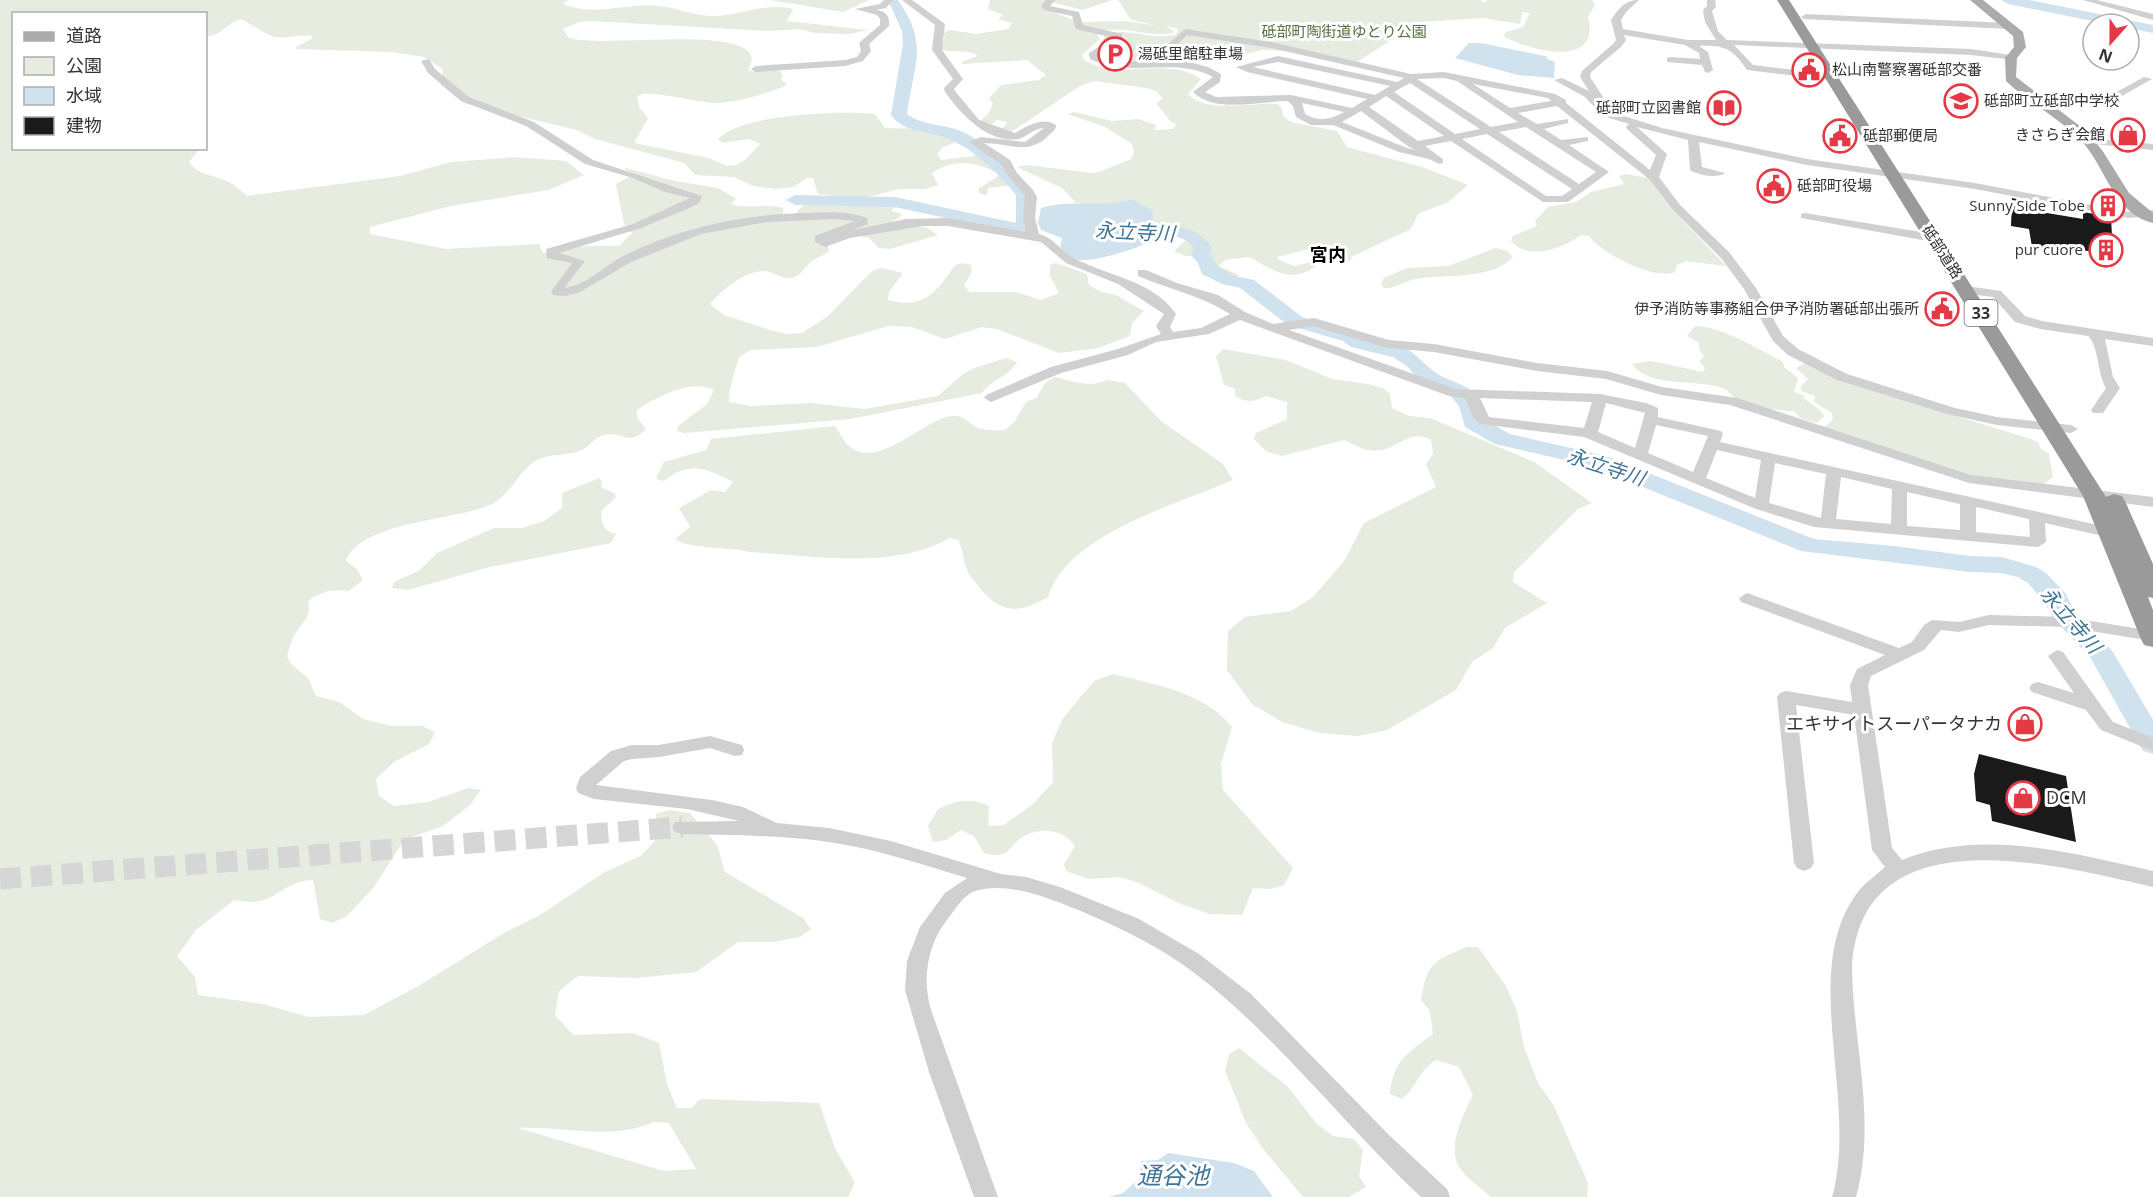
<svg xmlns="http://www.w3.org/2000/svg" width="2153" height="1197" viewBox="0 0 2153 1197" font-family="'Open Sans','Noto Sans JP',sans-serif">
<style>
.green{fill:#e6ecdf;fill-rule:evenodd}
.water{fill:#cfe2ee}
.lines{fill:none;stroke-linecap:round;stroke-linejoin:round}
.river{fill:#cfe2ee;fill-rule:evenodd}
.building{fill:#1a1a1a}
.minor-tunnel{stroke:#d6d6d6;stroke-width:21;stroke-dasharray:21 10;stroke-linecap:butt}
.minor{fill:#d0d0d0;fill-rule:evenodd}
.major{fill:#ababab;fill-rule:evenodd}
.highway{fill:#9a9a9a;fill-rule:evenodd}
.labels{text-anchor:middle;stroke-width:6;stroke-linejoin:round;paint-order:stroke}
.far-park-label{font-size:15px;fill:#56703f;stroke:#fff}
.far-poi-label{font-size:15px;fill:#333;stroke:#fff;text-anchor:start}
.far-street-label{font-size:15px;fill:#333;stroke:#fff}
.shield{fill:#fff;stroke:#707070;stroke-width:1.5}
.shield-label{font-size:16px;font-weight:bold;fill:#333}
.far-quarter-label{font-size:18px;font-weight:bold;fill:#000;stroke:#fff}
.poi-label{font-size:18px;fill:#333;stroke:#fff;text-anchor:end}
.water-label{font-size:20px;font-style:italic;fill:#3f7597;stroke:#fff}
.near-water-label{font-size:24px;font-style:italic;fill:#3f7597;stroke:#fff}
</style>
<rect width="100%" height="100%" fill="#fff"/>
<!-- green -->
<g class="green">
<path d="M0,0H568L563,4C596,17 624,3 658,6C676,7 693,16 712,16C740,16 764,2 793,9L787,21L868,30L849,34L815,33L800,29L768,31L591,21L579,22L563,29L569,38C607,48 726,27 750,53L752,59L748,71L777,70L783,74L781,79L787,85C769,93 739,102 719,103C699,104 650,88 637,96L639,107L648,118L634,143L709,158L727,166L736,165L745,160L760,144L749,139L722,143L718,139C742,114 841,110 875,114L885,128L928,129L960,137L962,140L943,147L937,154L941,160L974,156L975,153L968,148L975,146L986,152L1014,182L1012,185L988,188L987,195L980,194L978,189L1000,175C977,161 955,158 932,173L938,185L925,189H899L861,199L818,194L813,178H807L793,187L776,189L753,186L734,177L695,175L684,163L595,139L577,130L464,103L441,85L443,69L424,57L392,52L297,49L296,47L313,38L312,36C300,34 287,39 275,37C265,35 248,21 242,20C231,18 223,37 206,36V14H14V148L200,149L189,162C197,175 214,175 227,181C235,185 241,191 247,196L400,176L451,162L515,157L566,161L584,175L548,190L451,206L370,227V234L446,249L539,244L543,253L585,246H619L632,233L624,224L616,184L634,174L624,169L626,168L675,181L718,188L736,199L731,204C747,210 766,203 783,208V217L795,218L798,210L806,204L897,205L891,211L900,213L901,216L892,222L927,228L938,235L890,249L879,248L869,238L846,233L828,245L829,251C824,255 819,257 813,260C805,265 802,276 792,278C781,280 775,272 765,271C745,270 722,290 710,304L724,315L770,330L788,334L802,333L827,317L872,271L881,268L903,273L889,292L888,300C923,310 937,292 955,265L963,263L971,265L972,272L964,286L970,292H1016L1041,300L1059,293L1050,276V265L1056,263L1087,274L1089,285L1101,292L1116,295L1144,311L1132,323L1130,336L1098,348L1059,353L997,329L982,327L945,339L912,327L888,326L817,347L751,350L739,357C735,372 729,386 729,402L750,406L811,403L864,409L938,396L963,374L977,367L1006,358L1017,362C1009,377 993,378 982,393L850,419L684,433L677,431L678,426L707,404L714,390C692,378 656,397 637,410V417L646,429C628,448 623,430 604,435C595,437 590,446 582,450C569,456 551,453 537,460C520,469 511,494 492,504C457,521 362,520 346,561L357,569L363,580L349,591C334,589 321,591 308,601C312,619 301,622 294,636C291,642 289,649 287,656L291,664L308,678L316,696L339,702L363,719L392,726H422L435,732L429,744L394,762L376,779L379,796L394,806L428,802L469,788L481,790L470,805L443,826L404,840L374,887L347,916L332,923L320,919L313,880C278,881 278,909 234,900L196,930L177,956L195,977L198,995L263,1004L308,1017L364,1015L420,985L504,933L540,915L603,873L642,855L657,838L656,814L669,810L690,813L717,845L725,872L803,918L811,929L800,937L773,942H738L696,972L636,978L578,976L559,991L555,1015L573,1035L633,1033L659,1043L667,1084L677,1108H691L700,1099L819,1103L835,1148L855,1183L848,1197H0ZM654,1122L669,1123L696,1169L664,1171L518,1128C564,1126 610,1141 654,1122Z"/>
<path d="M770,0H869L843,12Z"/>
<path d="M990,0H1113L1083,10L1051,2L1043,8L1078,22L1124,21L1160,26L1131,20L1118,0H1481L1485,3L1487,0H1592L1595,5L1588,17C1602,69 1529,51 1503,36L1506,32L1523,27L1530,13L1522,12L1520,24L1483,18L1419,22L1351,66L1285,51L1262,50L1212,62H1120L1087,55L1103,43L1104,35C1123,26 1150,40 1175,35L1179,29L1166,26L1174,31L1173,33C1147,39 1122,22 1097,34L1100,39L1082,55L1084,60C1119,82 1166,55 1201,79L1188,94C1205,114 1253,102 1277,104L1282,108L1283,116L1291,122L1337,131L1347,147L1425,168L1468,185L1448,202L1418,214L1411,229L1353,256L1349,262H1341L1332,254L1331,247L1321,246L1277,257L1279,260L1294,266L1316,261V266C1289,285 1274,270 1249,257L1225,260L1219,266L1239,275L1236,278L1211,270L1207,256H1185L1174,251L1190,236L1184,230L1158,228L1132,199L1104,206L1076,203L1062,188L1017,167L1027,165L1091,173L1099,172L1131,159L1134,152L1132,144L1105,127L1068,114L1074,112L1112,121L1138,119L1156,125L1155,130L1173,129L1176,125L1170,121L1156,103L1163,99L1156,91L1146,88L1095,81L1080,86L1011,132L1002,130L1007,122L997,120L991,124L979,122L989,113L993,104L989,98L1001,85L1039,80L1046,75L1027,60L962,64V62L978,56C968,48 952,54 940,49L945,37L942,33L950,30L976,34L1008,29L1012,23L998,19L1003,15L988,9Z"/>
<path d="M1626,174L1648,178L1669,206L1726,266L1686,261L1677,265L1675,272C1654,281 1601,253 1589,236L1581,235C1562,249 1528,261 1511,241L1513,236L1537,226L1535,221L1548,207L1576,202L1591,192L1624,184L1619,176Z"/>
<path d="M1496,248L1507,251L1513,257C1494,280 1442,274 1415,279C1404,281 1395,289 1384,288L1381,284L1384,278L1407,268L1448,266Z"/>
<path d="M1695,326C1721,326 1760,350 1783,362L1784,367L1798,378L1794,392L1805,396L1803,398L1820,410L1824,416L1817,423L1800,418L1794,411C1776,411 1752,407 1735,398C1732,396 1729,391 1725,389C1701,378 1649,389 1632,364L1651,361L1703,372L1705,368L1699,361L1704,356L1699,349V343L1687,336Z"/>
<path d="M1223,349L1286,360L1332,379L1368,384L1383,388L1390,394L1392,408L1409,416L1430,418L1534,462L1592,503L1578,509L1514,572L1513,582L1547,603L1505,628L1493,648L1472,662L1456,690L1387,730L1358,736L1320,733L1282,722L1252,704L1227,670L1228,631L1245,617L1291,611L1313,597L1345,560L1364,523L1436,487L1426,464L1433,454L1431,440C1410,429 1401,446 1382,450C1368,453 1356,446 1344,440L1282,456L1266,451L1254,439L1256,433L1287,419V402L1266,396C1254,402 1247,403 1235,396V389L1224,385L1216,356Z"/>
<path d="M1805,363L1845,382L2031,439L2039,443L2040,448L2049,454L2053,477L2039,487L1989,481L1824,428L1833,419L1832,413L1814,402L1815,396L1801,391V386L1808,379L1796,368Z"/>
<path d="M1055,377L1078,383L1093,384L1108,380L1125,383L1161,421L1223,464L1233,480C1178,504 1067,534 1048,597C1019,614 1000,614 979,587C974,581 968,574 966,567C963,558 963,550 958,540L950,538C893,570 814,556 750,552C727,546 691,550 675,539L690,527L679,508L711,490L725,492L733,482C706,468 689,460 664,481L656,479L664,462L706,450L711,439L835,426C839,432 843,440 848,445C877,473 925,417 953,416C966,415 970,426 981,429C989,431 997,430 1005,430L1015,421L1026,402L1036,398L1046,382Z"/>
<path d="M599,478L602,481L601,487L614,493L616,497L601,511C602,524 603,531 616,534L611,543L490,567L408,590L392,588L394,582L420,570L437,553L494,528H522L544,521L562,508V493Z"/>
<path d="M1113,674C1156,685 1204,692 1232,727L1221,764L1223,790L1293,868L1284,885L1271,889L1253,888L1242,915L1210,914L1181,904L1139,883L1120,877L1088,879L1066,871L1064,864L1075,846C1063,828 1038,827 1021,838C1014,842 1010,851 1003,854C997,856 990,855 984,853L974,836L961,830L946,840L933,842L928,826L938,809C956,801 970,797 989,806L988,826L1004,825L1033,804L1053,782L1052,743L1063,718L1094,681Z"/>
<path d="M1467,947H1478L1506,986L1517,1011L1524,1047L1538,1083L1554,1106L1588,1183L1587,1197H1491C1481,1188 1462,1175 1457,1163C1449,1142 1464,1113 1473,1095L1459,1067L1436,1060C1418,1071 1417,1087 1402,1099L1390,1094C1393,1061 1407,1053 1433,1034L1430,1011L1421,1000C1427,963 1433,961 1467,947Z"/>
<path d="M1239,1048L1287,1086L1317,1124L1333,1136L1354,1139L1363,1150L1359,1176L1366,1187L1349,1197H1303L1264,1150L1246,1123L1225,1071L1229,1054Z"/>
</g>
<!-- water -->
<g class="water">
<path d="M1469,43H1481L1549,57L1545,58L1555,62L1554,78L1518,75L1455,58Z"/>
<path d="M1132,199L1153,211V223L1158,228L1168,230C1156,244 1098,262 1079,260C1071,259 1066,253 1060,248L1062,238L1041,230L1038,223L1041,208C1071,198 1102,209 1132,199Z"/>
<path d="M1168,1153L1234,1163L1254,1171L1273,1197H1108L1123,1193L1139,1179L1141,1161L1158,1160Z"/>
</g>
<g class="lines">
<!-- river -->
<g class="river">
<path d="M888,0H898C930,46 913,65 907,114C921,125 939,124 955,129C985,139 1016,169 1034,194V230L1031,234L1024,235L895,207L795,205L786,200L795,195L895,197L1016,223V195C999,174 976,151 951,140C931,130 906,135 891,115L903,44L902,31Z"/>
<path d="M2001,0H2029L2153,25V33L2129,28V24H2107L2008,4Z"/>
<path d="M1133,223C1162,224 1194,221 1212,248L1210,254L1218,267L1235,276L1254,280L1302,317L1407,349C1417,355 1423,363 1432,370C1456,389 1476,377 1483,419L1510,434L1606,456L1814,539L1894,546L1970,556L2002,557L2036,567L2046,573L2066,594L2073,609L2113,652L2153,720V754L2143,751L2090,657L2053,618L2045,603L2028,583L2018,577L2001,573L1970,572L1801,551L1591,466L1495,444L1465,427L1459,406L1448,393L1418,379L1408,367L1393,357L1351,347L1343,341L1288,325L1240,288L1222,284L1202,274L1198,263L1191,255L1194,248C1178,228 1149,237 1127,232L1124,228L1127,224Z"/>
</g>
</g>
<!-- building -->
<g class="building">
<path d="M2012,198L2030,202L2029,210L2083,219V212L2111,217L2113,255L2075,249L2076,253L2032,247L2029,229L2011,226Z"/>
<path d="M1979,754L2066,776L2076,842L1992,821L1990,805L1976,801L1974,774Z"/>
</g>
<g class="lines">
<!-- minor-tunnel -->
<path class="minor-tunnel" d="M0,879L682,827"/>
<!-- minor -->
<g class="minor">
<path d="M884,0H893L886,8L876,10C886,11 890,16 889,26L869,44L871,51L863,61L845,66L756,72L751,69L756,66L845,60L857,57L861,51L859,43L880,25V19L877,15L855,9L880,4Z"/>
<path d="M902,0H912L945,24L942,50L963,79L954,89L955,91L979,120L1015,133C1027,126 1043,116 1056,125C1056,130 1053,131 1048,136C1028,156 1008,143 984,143L1010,160L1017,173L1033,190L1037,197L1035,218L1039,234C1053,237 1060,250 1072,257C1106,276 1153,280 1176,314L1170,327L1173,332L1201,328L1230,314C1202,296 1169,289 1138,276V270H1146L1177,283L1218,295L1245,312L1273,324L1314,318L1389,340L1434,344L1537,363L1607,371L1662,387L1737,398L1971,475L2153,497V507L1969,483L1730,405L1661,395L1606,379L1537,371L1434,352L1388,348L1313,326L1289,330L1456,389L1600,394L1646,403L1658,408V417L1721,431L1723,434L1720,442L2116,529L2124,534L2116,539L2045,523L2046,542L2038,547L1814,527L1756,509L1584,437L1481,424L1474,419L1465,398L1449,396L1240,320L1209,334L1156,342L1128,355L1061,373L991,402L984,398L986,395L1051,367L1118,349L1161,334L1156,326L1164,314L1118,284L1066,263L1041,242L948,226H923L850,238L825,247L815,242V236L855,221L834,219L767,222L701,234L631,262L580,292L566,296L553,295L551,292L572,263L547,258L546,249L633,224L690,198L665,192L633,178L585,164L526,126L461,101L428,73L421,61L429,59L435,69L469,97L534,122L593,160L702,196L699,203L694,206L641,228L559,253L585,261L564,288C588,285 605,265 625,255C682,227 744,214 808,213C828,212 848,211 867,218L868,224L853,230L906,219L948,218L1026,232L1023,218L1025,197L1022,192L1008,176L1001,164L969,142L981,137L1025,142L1044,128C1034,128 1027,137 1018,139C988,144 960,113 945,92L944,88L953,79L932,50L935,25ZM1480,398L1592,402L1584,428L1489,417ZM1606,403L1645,413L1635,448L1598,432ZM1656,425L1708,436L1693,472L1648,453ZM1717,450L1761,460L1755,498L1706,478ZM1775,463L1826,474L1821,518L1769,503ZM1841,477L1892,489L1891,524L1836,519ZM1907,492L1960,504V530L1907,526ZM1976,507L2029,519L2030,537L1976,532Z"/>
<path d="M1046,0H1055L1050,6L1079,12L1083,25L1122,34V42L1098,54L1108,61L1181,62L1165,47L1185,29L1271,42L1411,74L1444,72L1555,94L1566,100V103L1650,170L1656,155L1627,129L1626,127L1629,124L1603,116L1585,97L1554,80L1562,78L1589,91L1580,77L1582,71L1614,43L1616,40L1611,20C1619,8 1625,0 1639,0L1626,12L1621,20L1623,29L1688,40H1716L1705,22L1703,10L1707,6V0H1715L1716,7L1712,11L1718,31L1727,40L1971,49L2011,55L2016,58L2014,60L1971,55L1734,45L1753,65L1835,75V79L1832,80L1747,70C1732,48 1724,45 1699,46L1708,52L1713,70L1708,73L1705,72L1702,65L1667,62V58L1670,57L1700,59L1699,53L1685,45L1624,35L1626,40L1621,47L1591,72L1590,77L1603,97L1599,100L1611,112L1662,128L1807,159L1975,183L2128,212L2153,210V216L2128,218L1975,189L1807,165L1699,142L1702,167L1725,173C1717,179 1698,175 1690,170L1688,140L1637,127L1667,154L1659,177L1680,205L1729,252L1756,288L1783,336L1798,349L1847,374L1955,408L1997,417L2071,425L2078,429L2071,433L1997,425L1947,414L1837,380L1788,355L1773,341L1744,289L1721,258L1672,209L1649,179L1557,106L1518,113L1537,124L1568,119V123L1544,129L1561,140L1588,137V141L1569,145L1609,172L1568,202H1543L1451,141L1425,146L1443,159V163L1439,164L1429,159L1399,152L1333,125H1311L1296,117L1293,106L1288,101C1261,101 1215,114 1193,92L1213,77C1174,56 1129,79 1090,59L1089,53L1114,38L1076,29L1072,16L1044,10L1041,6ZM1187,35L1271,48L1404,78L1397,82L1278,56L1236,67L1247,72L1367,99L1352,108L1291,95L1216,97L1205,92L1220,82L1221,74L1208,67L1193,63L1175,47ZM1278,62L1390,86L1375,95L1253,67ZM1444,78L1457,81L1518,122L1491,127L1417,79ZM1410,83L1480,129L1455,134L1394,92ZM1473,84L1548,98L1551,101L1510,108ZM1386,96L1444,136L1418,141L1369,107ZM1302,103L1344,112C1330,120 1318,122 1305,114ZM1361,111L1409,147L1416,150L1407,148L1342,122ZM1526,127L1596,172L1579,184L1499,132ZM1487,134L1572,189L1562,196H1546L1462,139Z"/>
<path d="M2083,0H2097L2153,14V20Z"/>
<path d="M1806,14L2009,23L2014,26L2009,29L1803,19L1801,17Z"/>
<path d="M2144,77L2152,79L2106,105L2043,106L2038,103L2043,100L2104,99Z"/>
<path d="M2088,138L2153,144V150L2084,143L2083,141Z"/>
<path d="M1805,213L1933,234L1939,238L1933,242L1801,218V214Z"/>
<path d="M1966,286L2001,291L2025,316L2042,321L2153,338V346L2105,339L2113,377L2120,388L2103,413H2093L2091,410L2106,388C2097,373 2099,346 2088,336L2040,329L2015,322L1993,297L1962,293V287Z"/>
<path d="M1747,593L1899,648L1912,642L1924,625L1932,620L1959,622L1989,615L2066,617L2153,631L2152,641L2066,627L1989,625L1959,632L1941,630L1924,650L1871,676L1868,685L1892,848L1902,860C1982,828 2071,853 2153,871V887C2056,865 1860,812 1852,968C1853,1043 1877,1122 1856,1197H1832C1859,1103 1800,974 1855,896C1862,885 1875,876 1885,867L1872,850L1854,715L1796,705L1814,863L1811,868L1804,871L1797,868L1794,863L1777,697L1780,693L1786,691L1852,702L1850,685L1857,669L1885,655L1741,602L1739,598Z"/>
<path d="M2057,650L2063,652L2113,722L2153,738V751L2101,730L2086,710L2032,692L2029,688L2032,684L2038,682L2074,693L2048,656Z"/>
<path d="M710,736L742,745L744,750L742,755L735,756L710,748L659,757L632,759L624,761L596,785L712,800L743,807L777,823L829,828L891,841L1001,874L1026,877L1060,887L1139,919L1199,954L1251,994L1389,1135L1447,1189L1450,1197H1421C1347,1128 1285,1046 1206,982C1166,949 1116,925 1068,906C1041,895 1004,882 975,891C963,895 954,911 947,920C927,945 922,980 931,1010L998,1197H974L929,1072L905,990L907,961L920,927L945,893L967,878C921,864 876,849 829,842C780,835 731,835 682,834L675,832L672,827L675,822L739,821L687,809L594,799L578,793L576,788L580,777L611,751L632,745H659Z"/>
</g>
<!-- major -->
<path class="major" d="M1970,0H1983L2023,32L2026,47L2017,58L2016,77L2085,130L2102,150L2129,193L2153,213V223C2115,214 2107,172 2085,145C2062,119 2030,104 2006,81L2005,58L2014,47L2013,36Z"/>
<!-- highway -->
<path class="highway" d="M1777,0H1789L2106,497L2114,494L2122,496L2125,501L2153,564V598L2148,597L2153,610V647L2144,645L2141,639L2083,496Z"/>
</g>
<!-- icons -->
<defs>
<symbol id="parking-ring" viewBox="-11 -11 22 22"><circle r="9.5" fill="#fff" stroke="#e63946" stroke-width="1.5"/><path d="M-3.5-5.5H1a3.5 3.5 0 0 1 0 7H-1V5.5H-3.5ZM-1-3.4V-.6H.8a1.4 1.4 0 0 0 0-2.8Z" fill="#e63946"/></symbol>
<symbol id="civic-ring" viewBox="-11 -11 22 22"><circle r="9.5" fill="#fff" stroke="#e63946" stroke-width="1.5"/><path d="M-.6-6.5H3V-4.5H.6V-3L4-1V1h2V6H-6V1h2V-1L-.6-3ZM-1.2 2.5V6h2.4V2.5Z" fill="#e63946"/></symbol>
<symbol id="school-ring" viewBox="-11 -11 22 22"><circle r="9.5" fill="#fff" stroke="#e63946" stroke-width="1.5"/><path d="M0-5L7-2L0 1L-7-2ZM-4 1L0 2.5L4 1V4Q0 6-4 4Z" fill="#e63946"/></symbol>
<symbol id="library-ring" viewBox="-11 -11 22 22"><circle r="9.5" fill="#fff" stroke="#e63946" stroke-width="1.5"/><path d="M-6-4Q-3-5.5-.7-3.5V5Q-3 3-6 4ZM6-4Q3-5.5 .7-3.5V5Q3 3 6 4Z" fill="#e63946"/></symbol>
<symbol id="shop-ring" viewBox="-11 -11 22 22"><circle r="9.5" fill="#fff" stroke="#e63946" stroke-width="1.5"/><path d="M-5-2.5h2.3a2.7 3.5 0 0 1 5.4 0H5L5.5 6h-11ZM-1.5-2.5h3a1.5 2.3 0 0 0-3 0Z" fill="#e63946"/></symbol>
<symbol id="building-ring" viewBox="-11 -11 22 22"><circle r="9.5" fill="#fff" stroke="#e63946" stroke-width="1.5"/><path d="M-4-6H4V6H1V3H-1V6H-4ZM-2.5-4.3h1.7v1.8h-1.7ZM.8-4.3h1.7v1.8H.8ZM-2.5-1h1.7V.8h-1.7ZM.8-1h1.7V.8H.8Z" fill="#e63946"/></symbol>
</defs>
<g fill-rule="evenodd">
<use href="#parking-ring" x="1096" y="35" width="38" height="38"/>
<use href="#civic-ring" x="1790" y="51" width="38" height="38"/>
<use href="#school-ring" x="1942" y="82" width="38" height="38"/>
<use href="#library-ring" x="1705" y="89" width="38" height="38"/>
<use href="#shop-ring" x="2109" y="116" width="38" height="38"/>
<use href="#civic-ring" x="1821" y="117" width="38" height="38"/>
<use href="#civic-ring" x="1755" y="167" width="38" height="38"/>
<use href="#building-ring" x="2089" y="187" width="38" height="38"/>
<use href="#building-ring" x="2087" y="231" width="38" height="38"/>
<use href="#civic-ring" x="1923" y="290" width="38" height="38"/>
<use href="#shop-ring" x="2006" y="705" width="38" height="38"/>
<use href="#shop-ring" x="2004" y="779" width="38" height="38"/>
</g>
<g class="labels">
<!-- far-park labels -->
<g class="far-park-label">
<text x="1344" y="37">砥部町陶街道ゆとり公園</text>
</g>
<!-- far-poi labels -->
<g class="far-poi-label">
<text x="1138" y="59">湯砥里館駐車場</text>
<text x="1832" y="75">松山南警察署砥部交番</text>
<text x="1984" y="106">砥部町立砥部中学校</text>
<text x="1701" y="113" text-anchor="end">砥部町立図書館</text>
<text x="2105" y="140" text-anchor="end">きさらぎ会館</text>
<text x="1863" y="141">砥部郵便局</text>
<text x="1797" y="191">砥部町役場</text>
<text x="2085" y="211" text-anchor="end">Sunny Side Tobe</text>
<text x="2083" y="255" text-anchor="end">pur cuore</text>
<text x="1919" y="314" text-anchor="end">伊予消防等事務組合伊予消防署砥部出張所</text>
</g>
<!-- far-street labels -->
<g class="far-street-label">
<text transform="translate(1942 252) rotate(57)" y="5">砥部道路</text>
</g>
<!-- shield labels -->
<rect class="shield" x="1964.5" y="300" width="33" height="26" rx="4.5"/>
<g class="shield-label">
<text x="1981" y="319">33</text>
</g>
<!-- far-quarter labels -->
<g class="far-quarter-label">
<text x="1328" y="261">宮内</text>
</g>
<!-- poi labels -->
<g class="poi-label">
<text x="2002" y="730">エキサイトスーパータナカ</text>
<text x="2046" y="804" text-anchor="start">DCM</text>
</g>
<!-- water labels -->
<g class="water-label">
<text transform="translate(1135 232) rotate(3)" y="7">永立寺川</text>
<text transform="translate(1606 467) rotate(18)" y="7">永立寺川</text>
<text transform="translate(2071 620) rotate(49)" y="7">永立寺川</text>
</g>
<!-- near-water labels -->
<g class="near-water-label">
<text x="1173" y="1184">通谷池</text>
</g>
</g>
<!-- legend -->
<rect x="12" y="12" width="195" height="138" fill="#ffffff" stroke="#adadad" stroke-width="1.5"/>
<rect x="24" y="32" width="30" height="9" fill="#ababab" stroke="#adadad" stroke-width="1.5"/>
<text x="66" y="42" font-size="18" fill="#333333">道路</text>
<rect x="24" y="57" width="30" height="18" fill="#e6ecdf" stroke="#adadad" stroke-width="1.5"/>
<text x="66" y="72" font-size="18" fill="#333333">公園</text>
<rect x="24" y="87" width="30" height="18" fill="#cfe2ee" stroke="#adadad" stroke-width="1.5"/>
<text x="66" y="102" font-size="18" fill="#333333">水域</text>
<rect x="24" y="117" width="30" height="18" fill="#1a1a1a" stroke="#adadad" stroke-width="1.5"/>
<text x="66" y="132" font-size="18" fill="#333333">建物</text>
<!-- north arrow -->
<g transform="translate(2111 42) rotate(201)"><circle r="28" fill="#ffffff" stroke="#adadad" stroke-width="1.5"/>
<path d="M0-4.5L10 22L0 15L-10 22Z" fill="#e63946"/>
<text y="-9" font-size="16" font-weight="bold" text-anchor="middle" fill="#333333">N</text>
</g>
</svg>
